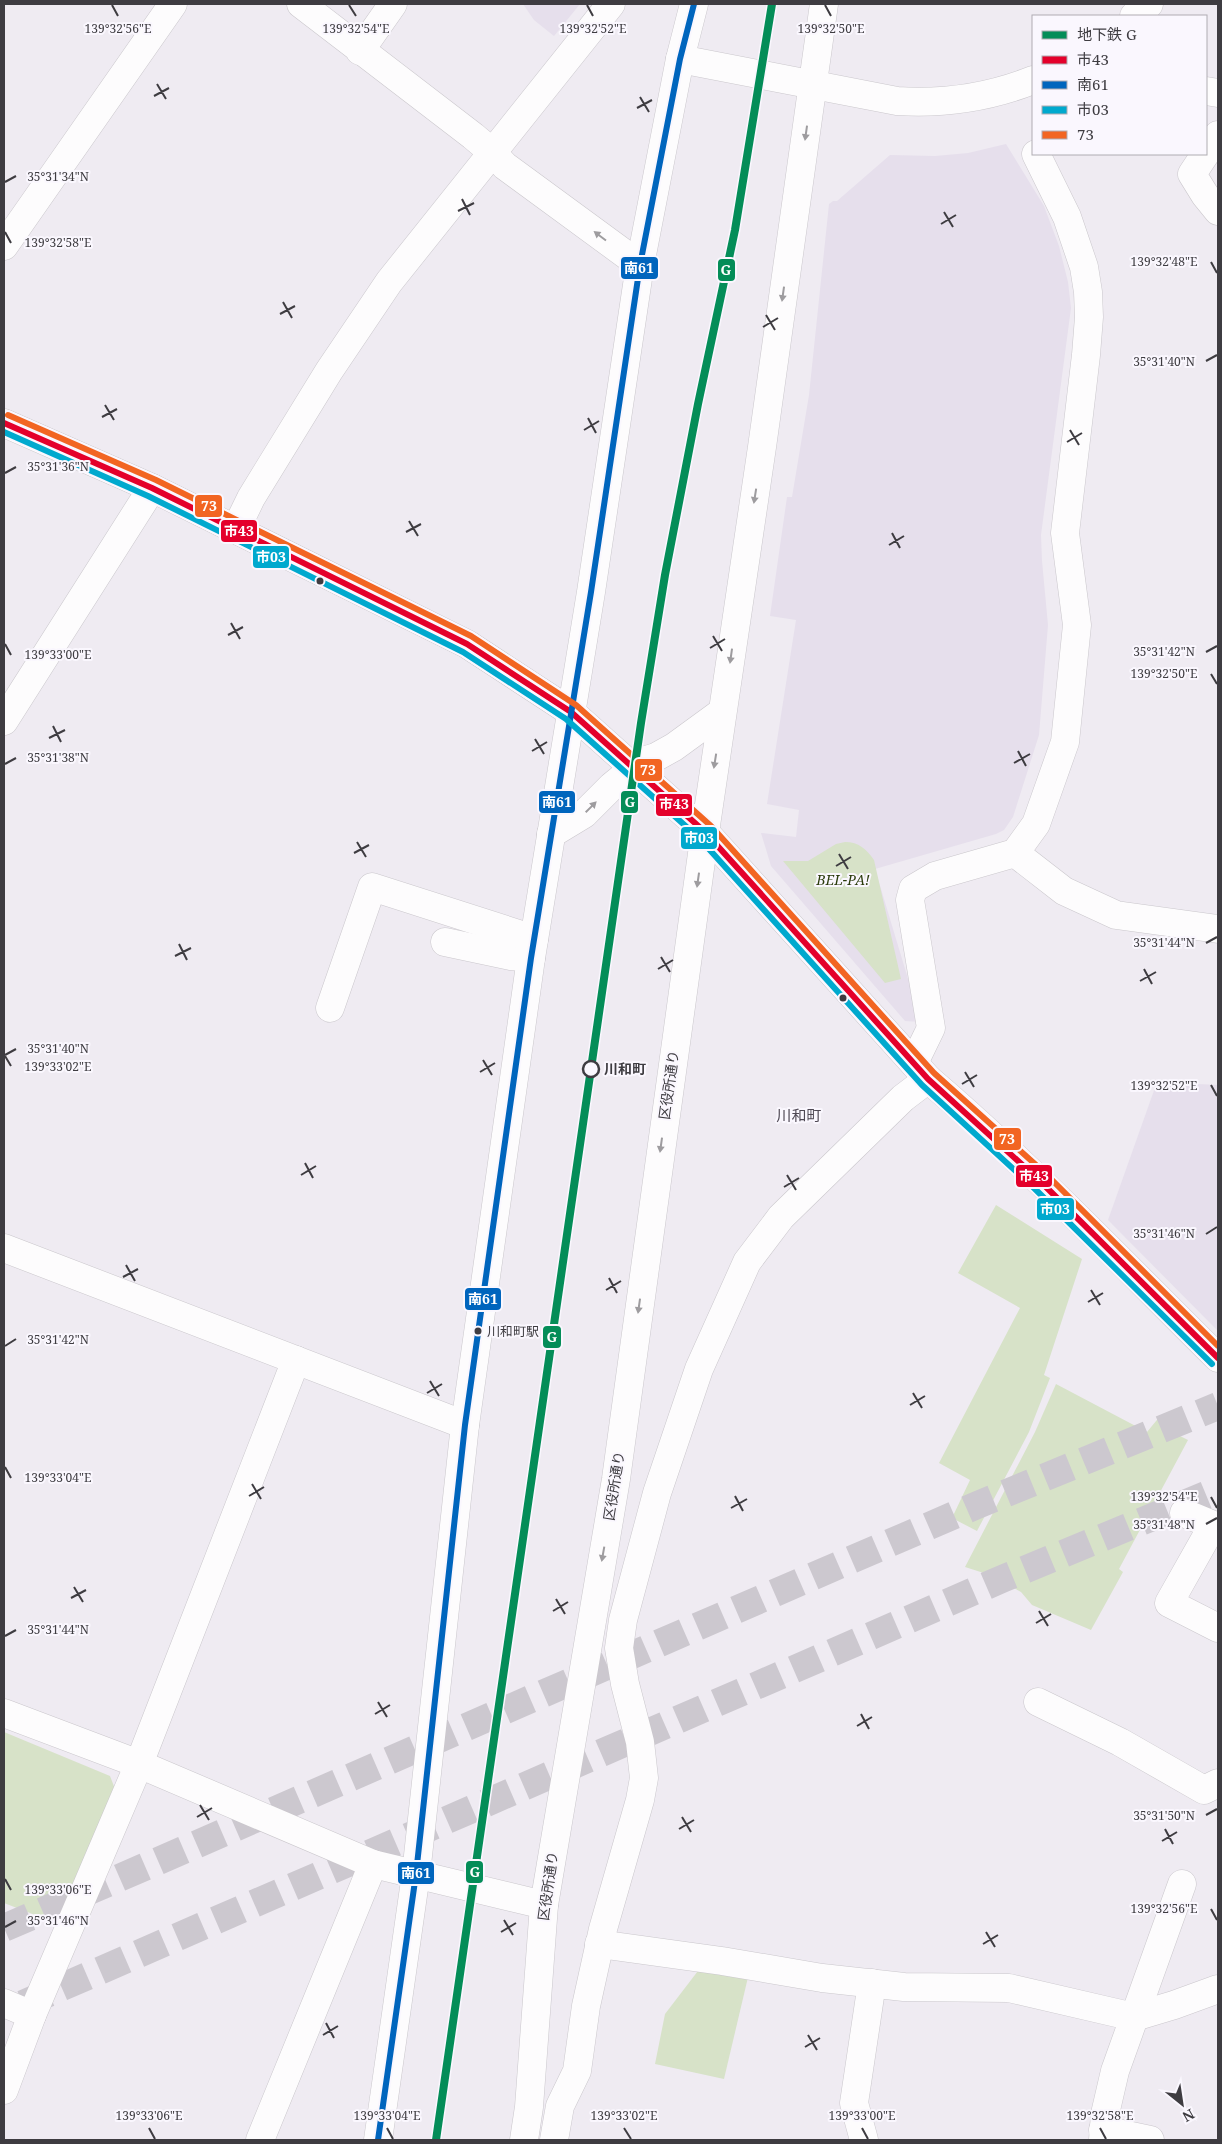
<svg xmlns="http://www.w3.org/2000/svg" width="1222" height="2144" viewBox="0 0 1222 2144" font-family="'Noto Serif','Noto Sans JP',serif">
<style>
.built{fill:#e6dfec}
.green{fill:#d7e2c8}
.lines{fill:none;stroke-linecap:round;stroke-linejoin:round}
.highway-tunnel{stroke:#ccc8cf;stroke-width:28;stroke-dasharray:28 14;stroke-linecap:butt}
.minor-casing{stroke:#cac7cc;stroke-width:29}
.major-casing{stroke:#cac7cc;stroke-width:29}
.minor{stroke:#fdfcfd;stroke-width:28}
.major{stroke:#fdfcfd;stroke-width:28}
.bus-1-casing{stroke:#faf7fe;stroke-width:10}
.bus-2-casing{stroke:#faf7fe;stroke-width:10}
.bus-3-casing{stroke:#faf7fe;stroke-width:10}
.bus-4-casing{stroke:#faf7fe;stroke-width:10}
.bus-1{stroke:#e4002b;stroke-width:6}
.bus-2{stroke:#0065bd;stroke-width:6}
.bus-3{stroke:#00a9ce;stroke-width:6}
.bus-4{stroke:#f26522;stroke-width:6}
.metro-1-casing{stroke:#faf7fe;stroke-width:11}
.metro-1{stroke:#048d58;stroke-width:8}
.oneway{fill:#9e9c9f}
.ticks{fill:none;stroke:#3e3c41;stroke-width:2}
.bus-dot{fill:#3e3c41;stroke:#faf7fe;stroke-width:2}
.stop-dot{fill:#faf7fe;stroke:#3e3c41;stroke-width:2.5}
.labels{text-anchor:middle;stroke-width:4;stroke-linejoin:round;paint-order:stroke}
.bus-label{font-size:13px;fill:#3e3c41;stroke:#faf7fe;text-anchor:start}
.park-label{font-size:14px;font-style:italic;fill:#2b3c0c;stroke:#faf7fe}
.stop-label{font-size:14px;font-weight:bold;fill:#3e3c41;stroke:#faf7fe;text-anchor:start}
.street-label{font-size:14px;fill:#3e3c41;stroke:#faf7fe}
.neighbourhood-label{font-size:15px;fill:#4e4853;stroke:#faf7fe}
.ticks-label{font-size:12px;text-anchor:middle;fill:#3e3c41;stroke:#faf7fe;stroke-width:4;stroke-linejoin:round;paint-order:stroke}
.line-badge{stroke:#faf7fe;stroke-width:2}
.badge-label{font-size:14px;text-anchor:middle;font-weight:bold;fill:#fff}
</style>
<rect width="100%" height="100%" fill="#efebf2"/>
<!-- built -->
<g class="built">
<path d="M523,4H580L554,36L534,20Z"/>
<path d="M1006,144L1044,206L1059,246L1068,282L1071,308L1041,535L1042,561L1048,625L1039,735L1013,817L1004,830L996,834L875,869L921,1022L905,1021L771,866L761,833L796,837L799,810L767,804L796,620L770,616L787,497H792L809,395L829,204L833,201H837L890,155L935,156L968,153Z"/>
<path d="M1157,1082L1218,1085V1331L1108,1220Z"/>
</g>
<!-- green -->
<g class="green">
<path d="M845,842C859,842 866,849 874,860L901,979L885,983L783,861H808L836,844Z"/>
<path d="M996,1205L1082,1259L1044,1375L1050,1378L1029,1432L977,1531L952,1518L970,1480L939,1463L1020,1308L958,1273Z"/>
<path d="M1056,1384L1147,1432L1161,1415L1173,1422L1168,1430L1188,1440L1119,1569L1123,1572L1091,1630L1032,1605L1021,1592L990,1575L965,1567L1035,1432Z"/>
<path d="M4,1732L110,1776L115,1789L61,1925L4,1903Z"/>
<path d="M701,1967L749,1973L724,2079L655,2064L665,2014Z"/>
</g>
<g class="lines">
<!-- highway-tunnel -->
<g class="highway-tunnel">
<path d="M4,1928L975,1506L1218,1406"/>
<path d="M23,2004L1002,1579L1218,1490"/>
</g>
<defs>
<g id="minor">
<path d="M301,4L473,136L492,152L505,166L640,265"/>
<path d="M1134,16L1149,4"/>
<path d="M360,51L393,4"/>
<path d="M680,59L897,101C944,104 990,97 1033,80"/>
<path d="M1206,91L1218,93"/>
<path d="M1218,135L1192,174L1205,195L1218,211"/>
<path d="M4,246L173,4"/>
<path d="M236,529L251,498L329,371L389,282L611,4"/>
<path d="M4,721L152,488"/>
<path d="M630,765L656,757L674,747L722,712"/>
<path d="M551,834L584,814L612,786L634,768"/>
<path d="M1015,853L1064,891L1116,915L1218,929"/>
<path d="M445,942L511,956L531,958"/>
<path d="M330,1008L372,887L534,939"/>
<path d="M914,1063L931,1028L910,900L913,889L935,876L1015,853L1036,824L1065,742L1077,625L1065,533L1086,355L1089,317L1088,292L1084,267L1067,217L1036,154"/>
<path d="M4,1248L465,1425"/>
<path d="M1184,1513L1213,1525L1169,1603L1218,1628"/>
<path d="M1038,1702L1120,1742L1204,1790L1218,1783"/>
<path d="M4,1713L139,1764L373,1864L544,1905"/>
<path d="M599,1944L722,1961L822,1978L904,1987L1009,1988L1134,2017L1174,2005L1218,1989"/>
<path d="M4,2003L32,2015"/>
<path d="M4,2090L32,2015L139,1764L296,1360"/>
<path d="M1103,2130L1150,2140"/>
<path d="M260,2140L373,1864"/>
<path d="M378,2140L416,1874L465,1425L531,958L591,592L640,265L680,59L694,4"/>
<path d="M524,2140L529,2107L544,1905L616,1479L705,832L762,447L824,4"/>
<path d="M554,2140L560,2106L577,2071L586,2006L603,1929L640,1800L644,1778L640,1742L625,1684L619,1648L623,1620L657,1493L699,1369L747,1262L781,1217L903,1098L928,1079"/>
<path d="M864,2140L854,2103L872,1983"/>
<path d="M1103,2140L1105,2114L1115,2071L1182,1884"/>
</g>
<path id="major" d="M4,423L152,488L467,644L571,712L705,832L928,1079C1030,1166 1123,1264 1218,1358"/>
</defs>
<!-- minor casing -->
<use href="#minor" class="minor-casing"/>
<!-- major casing -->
<use href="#major" class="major-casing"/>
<!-- minor -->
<use href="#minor" class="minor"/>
<!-- major -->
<use href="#major" class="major"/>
<defs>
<path id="bus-1" d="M4,423L152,488L467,644L571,712L705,832L928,1079L1040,1181L1218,1358"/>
<path id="bus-2" d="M378,2140L416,1874L465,1425L531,958L591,592L640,265L680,59L694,4"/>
<path id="bus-3" d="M4,432L148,496L463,652L566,719L699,838L922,1085L1033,1187L1212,1364"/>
<path id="bus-4" d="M8,415L156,480L471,636L576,705L711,826L934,1073L1046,1174L1218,1346"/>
</defs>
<!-- bus-1 casing -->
<use href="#bus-1" class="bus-1-casing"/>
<!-- bus-2 casing -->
<use href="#bus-2" class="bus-2-casing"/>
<!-- bus-3 casing -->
<use href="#bus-3" class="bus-3-casing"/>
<!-- bus-4 casing -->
<use href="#bus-4" class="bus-4-casing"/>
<!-- bus-1 -->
<use href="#bus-1" class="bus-1"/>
<!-- bus-2 -->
<use href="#bus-2" class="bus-2"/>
<!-- bus-3 -->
<use href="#bus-3" class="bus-3"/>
<!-- bus-4 -->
<use href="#bus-4" class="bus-4"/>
<defs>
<path id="metro-1" d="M436,2140L641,723L665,575L698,404L735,230L772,4"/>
</defs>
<!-- metro-1 casing -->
<use href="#metro-1" class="metro-1-casing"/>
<!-- metro-1 -->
<use href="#metro-1" class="metro-1"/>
</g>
<!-- one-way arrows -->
<defs><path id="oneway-solid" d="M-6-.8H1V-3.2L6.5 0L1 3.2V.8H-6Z" transform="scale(1.25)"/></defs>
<g class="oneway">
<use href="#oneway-solid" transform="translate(806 133) rotate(98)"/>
<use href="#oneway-solid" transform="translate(600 236) rotate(-143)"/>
<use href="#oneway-solid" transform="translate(783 294) rotate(98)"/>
<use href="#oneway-solid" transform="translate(755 496) rotate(99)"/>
<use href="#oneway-solid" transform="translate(731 656) rotate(98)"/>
<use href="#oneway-solid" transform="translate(715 761) rotate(99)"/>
<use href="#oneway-solid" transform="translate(591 807) rotate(-45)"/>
<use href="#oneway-solid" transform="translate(698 880) rotate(98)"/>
<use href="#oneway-solid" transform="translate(661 1145) rotate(98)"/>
<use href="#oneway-solid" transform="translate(639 1306) rotate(98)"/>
<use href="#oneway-solid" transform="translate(603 1554) rotate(100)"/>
</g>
<!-- ticks -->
<path class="ticks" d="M112,5L118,16M349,5L356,16M587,5L593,16M825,5L831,16M157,84L166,99M154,96L169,88M640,97L649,112M637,108L652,100M5,182L16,176M462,199L470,215M458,211L474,203M944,212L953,227M941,224L956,215M5,232L11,243M1211,262L1217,273M283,302L292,318M280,314L295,306M766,315L775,330M763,327L778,318M1206,361L1217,355M105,405L114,420M102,417L117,409M588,418L596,433M584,430L599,421M1070,430L1079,445M1067,442L1082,433M5,473L16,467M409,521L418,536M406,532L421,524M892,533L900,548M889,545L904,536M231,623L240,639M228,635L243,627M713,636L722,651M5,644L11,655M710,648L725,639M1206,652L1217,646M1211,674L1217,684M53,726L61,742M49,738L65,730M535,739L544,754M532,751L547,742M1018,751L1026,766M1014,763L1030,754M5,764L16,758M357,842L366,857M354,853L369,845M839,854L848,869M836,866L851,857M1206,943L1217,937M179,944L187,960M175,956L191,948M661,957L670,972M658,969L673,960M1144,969L1152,984M1140,981L1156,972M5,1055L16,1049M5,1056L11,1066M483,1060L492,1075M480,1072L495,1063M965,1072L974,1087M962,1084L977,1075M1211,1085L1217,1096M305,1163L313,1178M301,1175L316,1166M787,1175L796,1190M784,1187L799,1178M1206,1234L1217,1227M126,1265L135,1281M123,1277L138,1269M609,1278L617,1293M606,1290L621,1281M1091,1290L1100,1305M1088,1302L1103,1293M5,1346L16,1339M430,1381L439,1396M427,1393L442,1384M913,1393L922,1408M910,1405L925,1396M5,1467L11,1478M252,1484L261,1499M249,1496L264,1487M735,1496L743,1511M1211,1497L1217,1508M731,1508L747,1499M1206,1524L1217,1518M74,1587L83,1602M71,1598L86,1590M556,1599L565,1614M553,1611L568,1602M1039,1611L1048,1626M1036,1623L1051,1614M5,1636L16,1630M378,1702L387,1717M375,1714L390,1705M861,1714L869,1729M857,1726L872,1717M200,1805L209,1820M1206,1815L1217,1809M197,1817L212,1808M682,1817L691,1832M679,1829L694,1820M1165,1829L1173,1844M1162,1841L1177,1832M5,1879L11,1890M1211,1909L1217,1920M504,1920L513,1935M5,1927L16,1921M501,1932L516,1923M986,1932L995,1947M983,1944L998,1935M326,2023L334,2038M323,2035L338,2026M808,2035L817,2050M805,2047L820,2038M149,2128L155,2139M387,2128L393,2139M624,2128L631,2139M862,2128L868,2139M1100,2128L1106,2139"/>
<!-- markers -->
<g class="bus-dot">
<circle cx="320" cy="581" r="4.5"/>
<circle cx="843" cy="998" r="4.5"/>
<circle cx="478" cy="1331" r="4.5"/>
</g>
<circle class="stop-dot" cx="591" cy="1069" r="8"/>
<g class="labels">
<!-- bus labels -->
<g class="bus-label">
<text x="487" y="1336">川和町駅</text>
</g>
<!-- park labels -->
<g class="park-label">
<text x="843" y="885">BEL-PA!</text>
</g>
<!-- stop labels -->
<g class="stop-label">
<text x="604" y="1074">川和町</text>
</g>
<!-- street labels -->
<g class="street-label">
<text transform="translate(669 1085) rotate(-82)" y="5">区役所通り</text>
<text transform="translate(614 1486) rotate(-81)" y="5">区役所通り</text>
<text transform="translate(548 1886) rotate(-82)" y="5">区役所通り</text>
</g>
<!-- neighbourhood labels -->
<g class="neighbourhood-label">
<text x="799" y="1121">川和町</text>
</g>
</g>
<g class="ticks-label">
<text x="118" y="33">139°32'56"E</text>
<text x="356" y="33">139°32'54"E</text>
<text x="593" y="33">139°32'52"E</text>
<text x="831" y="33">139°32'50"E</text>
<text x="58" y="181">35°31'34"N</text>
<text x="58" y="247">139°32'58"E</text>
<text x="1164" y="266">139°32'48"E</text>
<text x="1164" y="366">35°31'40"N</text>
<text x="58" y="471">35°31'36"N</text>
<text x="1164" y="656">35°31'42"N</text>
<text x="58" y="659">139°33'00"E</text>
<text x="1164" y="678">139°32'50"E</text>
<text x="58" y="762">35°31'38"N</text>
<text x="1164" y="947">35°31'44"N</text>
<text x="58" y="1053">35°31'40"N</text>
<text x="58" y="1071">139°33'02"E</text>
<text x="1164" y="1090">139°32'52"E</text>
<text x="1164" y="1238">35°31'46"N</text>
<text x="58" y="1344">35°31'42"N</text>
<text x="58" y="1482">139°33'04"E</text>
<text x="1164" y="1501">139°32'54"E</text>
<text x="1164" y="1529">35°31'48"N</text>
<text x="58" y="1634">35°31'44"N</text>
<text x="1164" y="1820">35°31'50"N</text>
<text x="58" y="1894">139°33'06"E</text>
<text x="1164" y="1913">139°32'56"E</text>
<text x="58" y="1925">35°31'46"N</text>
<text x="149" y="2120">139°33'06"E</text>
<text x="387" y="2120">139°33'04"E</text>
<text x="624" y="2120">139°33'02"E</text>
<text x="862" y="2120">139°33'00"E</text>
<text x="1100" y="2120">139°32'58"E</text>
</g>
<g class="line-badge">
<rect x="620" y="256" width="39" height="24" rx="5" fill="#0065bd"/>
<rect x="717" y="258" width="19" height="24" rx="5" fill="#048d58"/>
<rect x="194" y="494" width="29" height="24" rx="5" fill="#f26522"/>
<rect x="220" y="519" width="38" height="24" rx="5" fill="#e4002b"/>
<rect x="252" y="545" width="38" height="24" rx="5" fill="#00a9ce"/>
<rect x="634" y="758" width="29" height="24" rx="5" fill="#f26522"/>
<rect x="538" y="790" width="38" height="24" rx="5" fill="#0065bd"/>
<rect x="620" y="790" width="19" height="24" rx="5" fill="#048d58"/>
<rect x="655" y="793" width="38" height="24" rx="5" fill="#e4002b"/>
<rect x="680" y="826" width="38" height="24" rx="5" fill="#00a9ce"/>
<rect x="993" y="1127" width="29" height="24" rx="5" fill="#f26522"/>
<rect x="1015" y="1164" width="38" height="24" rx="5" fill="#e4002b"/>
<rect x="1036" y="1197" width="39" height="24" rx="5" fill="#00a9ce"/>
<rect x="464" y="1287" width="38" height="24" rx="5" fill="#0065bd"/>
<rect x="542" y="1325" width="20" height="24" rx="5" fill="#048d58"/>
<rect x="465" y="1860" width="19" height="24" rx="5" fill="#048d58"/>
<rect x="397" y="1861" width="38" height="24" rx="5" fill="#0065bd"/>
</g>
<g class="badge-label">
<text x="639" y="273">南61</text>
<text x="726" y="275">G</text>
<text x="209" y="511">73</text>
<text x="239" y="536">市43</text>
<text x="271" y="562">市03</text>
<text x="648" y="775">73</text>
<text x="557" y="807">南61</text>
<text x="630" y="807">G</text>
<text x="674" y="809">市43</text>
<text x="699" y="843">市03</text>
<text x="1007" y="1144">73</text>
<text x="1034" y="1181">市43</text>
<text x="1055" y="1214">市03</text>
<text x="483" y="1304">南61</text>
<text x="552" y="1342">G</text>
<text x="475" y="1877">G</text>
<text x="416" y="1878">南61</text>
</g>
<!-- border -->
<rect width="1222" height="2144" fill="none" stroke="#3e3c41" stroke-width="10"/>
<!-- legend -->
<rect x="1032" y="15" width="175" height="140" fill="#faf7fe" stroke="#afacb2"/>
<rect x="1042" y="31" width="25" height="8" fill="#048d58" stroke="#afacb2"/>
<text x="1077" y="40" font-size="15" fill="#3e3c41">地下鉄 G</text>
<rect x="1042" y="56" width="25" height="8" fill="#e4002b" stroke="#afacb2"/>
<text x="1077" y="65" font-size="15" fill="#3e3c41">市43</text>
<rect x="1042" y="81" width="25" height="8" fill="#0065bd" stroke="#afacb2"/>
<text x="1077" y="90" font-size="15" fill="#3e3c41">南61</text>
<rect x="1042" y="106" width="25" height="8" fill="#00a9ce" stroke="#afacb2"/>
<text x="1077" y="115" font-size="15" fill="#3e3c41">市03</text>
<rect x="1042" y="131" width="25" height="8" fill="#f26522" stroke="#afacb2"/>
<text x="1077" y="140" font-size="15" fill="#3e3c41">73</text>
<!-- north arrow -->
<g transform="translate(1182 2104) rotate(150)" stroke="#faf7fe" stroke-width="4" paint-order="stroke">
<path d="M0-4L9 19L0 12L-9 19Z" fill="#3e3c41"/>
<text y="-8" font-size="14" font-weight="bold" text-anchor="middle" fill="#3e3c41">N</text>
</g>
</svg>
